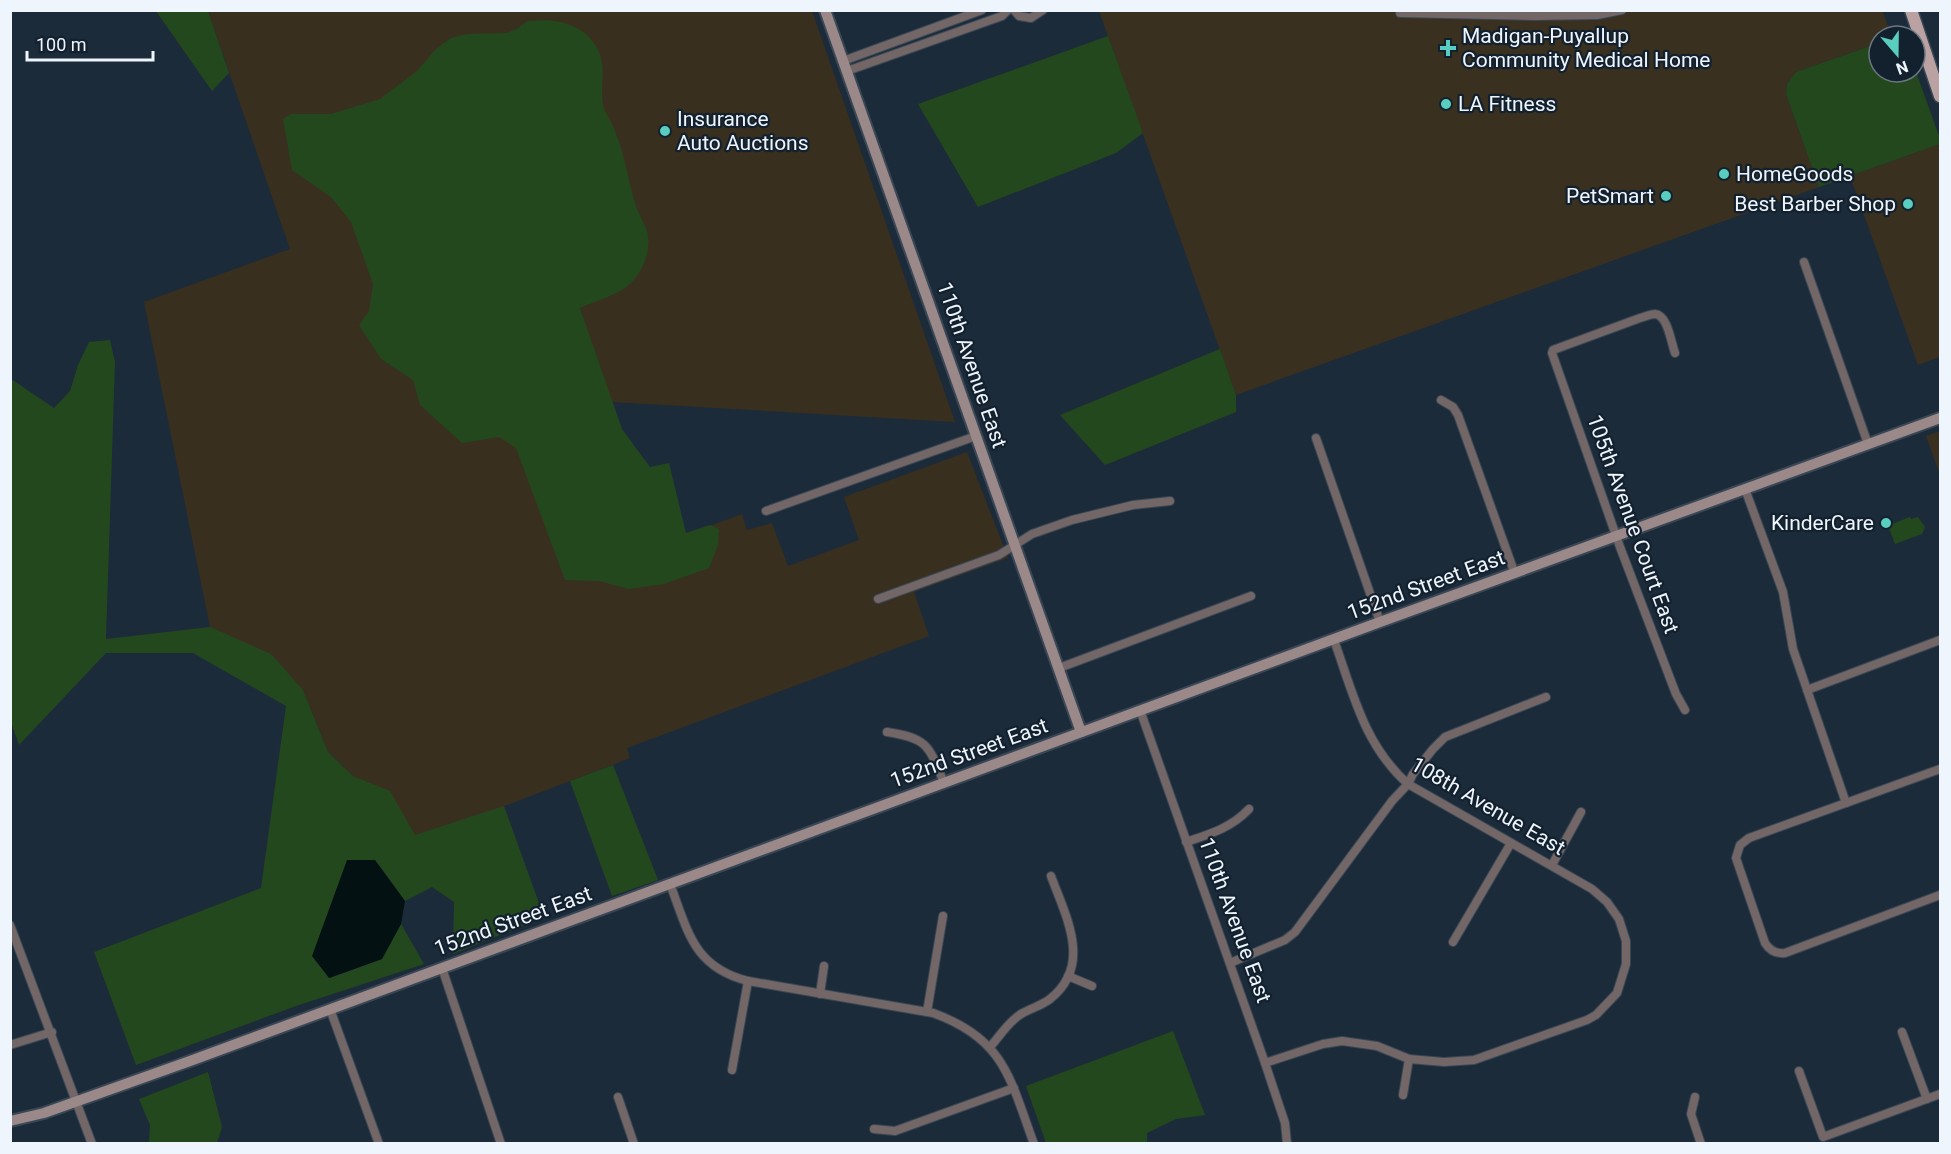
<svg xmlns="http://www.w3.org/2000/svg" width="1951" height="1154" viewBox="0 0 1951 1154" font-family="Roboto,sans-serif">
<style>
.commercial{fill:#39301f}
.industrial{fill:#392f1f}
.green{fill:#24481d}
.water{fill:#041112}
.lines{fill:none;stroke-linecap:round;stroke-linejoin:round}
.street-casing{stroke:#394755;stroke-width:10}
.secondary-casing{stroke:#394755;stroke-width:14}
.primary-casing{stroke:#394755;stroke-width:15}
.street{stroke:#726666;stroke-width:8}
.secondary{stroke:#9b8889;stroke-width:10}
.primary{stroke:#baa2a3;stroke-width:12}
.poi-dot{fill:#59cebe;stroke:#13212f;stroke-width:2}
.labels{text-anchor:middle;stroke-width:4.5;stroke-linejoin:round;paint-order:stroke}
.poi-label{font-size:21px;fill:#eef5fd;stroke:#13212f;text-anchor:start}
.street-label{font-size:21px;fill:#eef5fd;stroke:#13212f}
</style>
<rect width="100%" height="100%" fill="#1c2b3a"/>
<!-- commercial -->
<g class="commercial">
<path d="M1882,10L1892,36H1879V43L1796,72L1787,84L1786,94L1819,187L1236,395L1099,11Z"/>
<path d="M1940,144V357L1918,365L1850,176Z"/>
<path d="M1940,431V475L1926,436Z"/>
</g>
<!-- industrial -->
<path class="industrial" d="M208,11H812L955,422L612,402L507,96L341,153L663,543L742,514L747,530L772,523L788,566L859,540L844,497L967,452L1008,558L914,592L929,636L627,748L630,758L479,816L415,835L328,752L303,690L210,627L144,302L290,249Z"/>
<!-- green -->
<g class="green">
<path d="M156,11H208L229,73L212,91Z"/>
<path d="M548,20C569,23 586,28 597,48C609,69 597,91 605,111C608,118 613,124 615,131C625,155 628,181 636,206C639,216 647,226 648,236C649,241 648,249 647,254C636,293 611,294 580,308L622,429L650,467L669,463L686,533L710,525L719,529L718,545L709,568L664,584L629,589L599,581L565,580L516,448L499,437L462,443L420,405L413,380L381,359L359,325L369,311L373,284L351,222L331,197L292,170L283,119L291,114H331L380,99L417,71L436,49L451,38L467,34L506,33L517,29L527,21Z"/>
<path d="M1108,36L1143,133L1116,153L978,207L918,104Z"/>
<path d="M1879,43V72H1915V69L1940,139V144L1819,187L1786,94L1787,84L1796,72Z"/>
<path d="M110,340L115,362L106,639L210,627L271,654L303,690L328,752L353,776L390,791L415,835L504,806L544,917L453,954L454,902L432,887L405,901L375,860L321,931L313,957L330,978L382,959L401,924L424,964L296,1006L136,1065L94,952L261,888L286,706L193,653H106L19,745L11,722V379L54,408L70,391L78,365L89,342Z"/>
<path d="M1220,349L1236,395V412L1105,465L1060,415Z"/>
<path d="M1910,517L1911,519L1918,517L1925,527L1922,534L1895,544L1889,528L1892,526V524Z"/>
<path d="M613,765L658,880L612,896L570,781Z"/>
<path d="M1173,1031L1205,1115L1176,1119L1147,1133V1143H1046L1026,1086Z"/>
<path d="M208,1072L222,1127L217,1143H149L150,1125L139,1099Z"/>
</g>
<!-- water -->
<path class="water" d="M347,860H375L405,901L401,924L382,959L329,978L312,956Z"/>
<g class="lines">
<defs>
<g id="street">
<path d="M1014,10L1019,16L1031,18L1043,10"/>
<path d="M1400,13L1534,16L1597,15L1622,10"/>
<path d="M843,61L982,10"/>
<path d="M847,71L1002,16L1008,10"/>
<path d="M1804,262L1868,444"/>
<path d="M1675,353C1671,343 1668,315 1655,314C1651,314 1644,317 1640,318L1553,350L1552,353L1620,547L1676,694L1685,710"/>
<path d="M1441,400L1453,407L1458,415L1515,574"/>
<path d="M1316,438L1380,622"/>
<path d="M1745,489L1783,592L1793,649L1846,803"/>
<path d="M766,511L976,436"/>
<path d="M878,599L999,555L1032,534L1072,520L1133,505L1170,501"/>
<path d="M1059,668L1251,596"/>
<path d="M1807,690L1940,640"/>
<path d="M1140,710L1265,1063L1285,1123L1287,1144"/>
<path d="M887,732C928,738 929,746 944,783"/>
<path d="M1940,769L1749,838L1740,845L1736,858L1765,943C1770,951 1776,954 1785,953L1940,895"/>
<path d="M1186,842C1210,834 1231,828 1249,809"/>
<path d="M1552,865L1581,812"/>
<path d="M670,884C688,931 693,967 748,981L933,1013C1005,1039 1010,1079 1034,1144"/>
<path d="M10,925L92,1144"/>
<path d="M1453,942L1511,843"/>
<path d="M1230,963L1285,940L1295,932L1392,801L1408,784L1413,774L1433,749L1445,737L1546,697"/>
<path d="M442,968L501,1144"/>
<path d="M1068,976L1092,986"/>
<path d="M820,994L824,966"/>
<path d="M330,1009L379,1144"/>
<path d="M927,1012L943,916"/>
<path d="M1902,1032L1927,1099"/>
<path d="M10,1045L52,1032"/>
<path d="M990,1047C1000,1036 1008,1022 1021,1014C1031,1008 1041,1006 1050,999C1093,965 1066,917 1051,876"/>
<path d="M1265,1063L1323,1044L1342,1041L1377,1046L1409,1059L1444,1062L1474,1060L1587,1020L1596,1015L1617,993L1626,964V941L1619,919L1607,902L1592,889L1408,784C1364,745 1353,693 1334,640"/>
<path d="M732,1070L748,981"/>
<path d="M1799,1071L1823,1137L1940,1094"/>
<path d="M1403,1095L1409,1059"/>
<path d="M618,1097L634,1144"/>
<path d="M1695,1097L1691,1114L1701,1144"/>
<path d="M874,1129L895,1131L1014,1088"/>
</g>
<g id="secondary">
<path d="M825,10L1081,732"/>
<path d="M10,1121L44,1113L190,1061L1380,622L1940,418"/>
</g>
<path id="primary" d="M1911,10L1940,96"/>
</defs>
<!-- street casing -->
<use href="#street" class="street-casing"/>
<!-- secondary casing -->
<use href="#secondary" class="secondary-casing"/>
<!-- primary casing -->
<use href="#primary" class="primary-casing"/>
<!-- street -->
<use href="#street" class="street"/>
<!-- secondary -->
<use href="#secondary" class="secondary"/>
<!-- primary -->
<use href="#primary" class="primary"/>
</g>
<!-- markers -->
<g class="poi-dot">
<path d="M1445 39h6v6h6v6h-6v6h-6v-6h-6v-6h6z"/>
<circle cx="1446" cy="104" r="6"/>
<circle cx="665" cy="131" r="6"/>
<circle cx="1724" cy="174" r="6"/>
<circle cx="1666" cy="196" r="6"/>
<circle cx="1908" cy="204" r="6"/>
<circle cx="1886" cy="523" r="6"/>
</g>
<g class="labels">
<!-- poi labels -->
<g class="poi-label">
<text x="1462" y="43">Madigan-Puyallup<tspan x="1462" dy="24">Community Medical Home</tspan></text>
<text x="1458" y="111">LA Fitness</text>
<text x="677" y="126">Insurance<tspan x="677" dy="24">Auto Auctions</tspan></text>
<text x="1736" y="181">HomeGoods</text>
<text x="1654" y="203" text-anchor="end">PetSmart</text>
<text x="1896" y="211" text-anchor="end">Best Barber Shop</text>
<text x="1874" y="530" text-anchor="end">KinderCare</text>
</g>
<!-- street labels -->
<g class="street-label">
<text transform="translate(972 365) rotate(71)" y="7">110th Avenue East</text>
<text transform="translate(1633 524) rotate(70)" y="7">105th Avenue Court East</text>
<text transform="translate(1426 585) rotate(-20)" y="7">152nd Street East</text>
<text transform="translate(969 753) rotate(-20)" y="7">152nd Street East</text>
<text transform="translate(1488 806) rotate(30)" y="7">108th Avenue East</text>
<text transform="translate(1235 920) rotate(70)" y="7">110th Avenue East</text>
<text transform="translate(513 921) rotate(-20)" y="7">152nd Street East</text>
</g>
</g>
<!-- border -->
<rect width="1951" height="1154" fill="none" stroke="#eef5fd" stroke-width="24"/>
<!-- north arrow -->
<g transform="translate(1897 54) rotate(160)"><circle r="28" fill="#13212f" stroke="#6b7681" stroke-width="1.5"/>
<path d="M0-4.5L10 22L0 15L-10 22Z" fill="#59cebe"/>
<text y="-9" font-size="16" font-weight="bold" text-anchor="middle" fill="#eef5fd">N</text>
</g>
<!-- scale -->
<path d="M27 51v9h126v-9" fill="none" stroke="#eef5fd" stroke-width="3"/>
<text x="36" y="51" font-size="18" fill="#eef5fd" stroke="#13212f" stroke-width="4.5" paint-order="stroke">100 m</text>
</svg>
